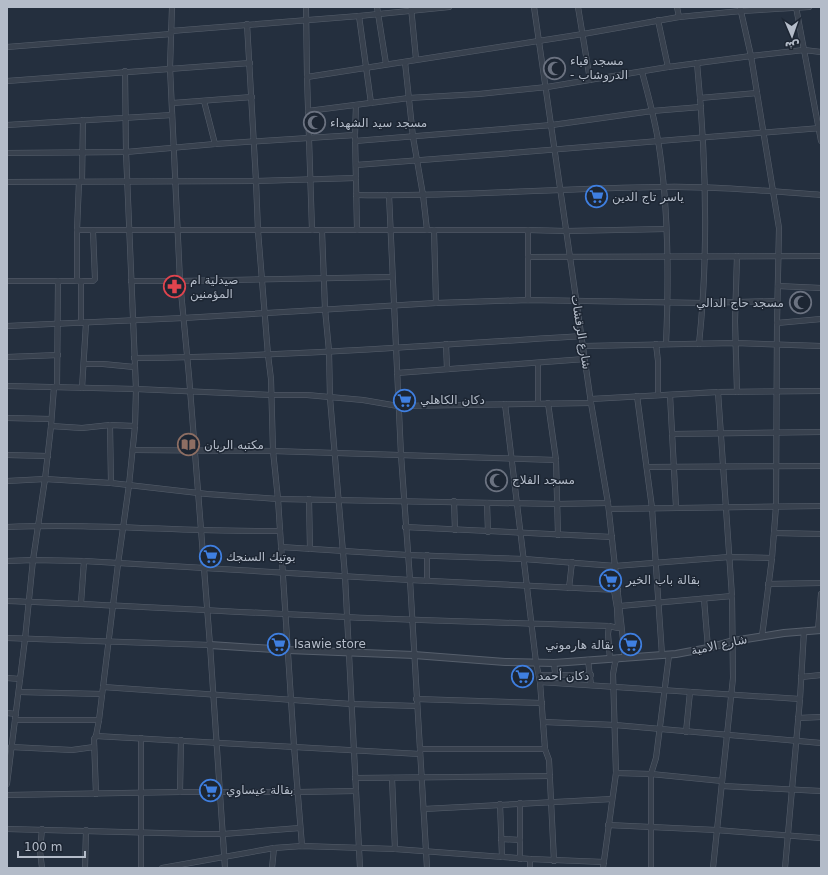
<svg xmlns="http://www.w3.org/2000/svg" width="828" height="875" viewBox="0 0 828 875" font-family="'DejaVu Sans','Noto Sans Arabic',sans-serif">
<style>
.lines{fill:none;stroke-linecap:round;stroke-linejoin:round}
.minor-casing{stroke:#565f6c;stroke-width:6}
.tertiary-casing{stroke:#565f6c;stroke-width:8}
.minor{stroke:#38414e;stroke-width:5}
.tertiary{stroke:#38414e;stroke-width:6}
.labels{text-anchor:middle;stroke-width:3;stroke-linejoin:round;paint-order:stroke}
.poi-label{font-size:12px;fill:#b4bcc9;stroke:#1d2633;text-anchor:start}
.street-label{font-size:12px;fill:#b4bcc9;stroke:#1d2633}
</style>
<rect width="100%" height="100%" fill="#242f3e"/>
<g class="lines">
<defs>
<g id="minor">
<path d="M172,7L170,68L180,281L189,376L210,645L225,868"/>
<path d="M306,7L307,77L312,230"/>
<path d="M377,7L386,64"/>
<path d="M411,7L416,59"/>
<path d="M534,7L591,403L608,503L625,658"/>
<path d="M578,7L590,80"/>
<path d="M677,7L679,17"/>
<path d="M740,7L751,56L779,228L777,323L776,506L772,558L762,636"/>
<path d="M796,7L821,141"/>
<path d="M359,16L371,103"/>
<path d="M658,20L668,67"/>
<path d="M247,24L256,181L258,231L268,355L271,379L273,451L278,499L294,746L302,846"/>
<path d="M171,31L359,16L449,7"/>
<path d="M7,47L171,34"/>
<path d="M405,62L413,137L423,195L427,230"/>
<path d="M697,63C706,156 709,250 699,344"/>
<path d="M642,72C648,94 654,117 658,140C669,207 669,276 666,344"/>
<path d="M307,77L583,34L679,17L741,11L809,7"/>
<path d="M7,81L250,63"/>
<path d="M700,98L757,93"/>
<path d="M204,101L215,144"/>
<path d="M173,103L252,97"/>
<path d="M356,105L355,135L357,230"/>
<path d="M308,111L409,98L479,94L547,87L668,67L751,56L804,50L821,52"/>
<path d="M7,125L172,115"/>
<path d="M355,141L552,125L652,111L701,107"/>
<path d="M7,153L126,152L215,144L355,135"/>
<path d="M356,165L487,155L821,128"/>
<path d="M82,181L83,120"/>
<path d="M7,182L256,181L356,178"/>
<path d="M356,195C458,197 560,188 661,187C714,186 768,191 821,195"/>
<path d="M389,195L401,455L410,580L427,868"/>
<path d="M77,230H528L566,231L666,229"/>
<path d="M434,230L436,303"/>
<path d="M322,231L325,309L329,351L330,398L345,576L360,868"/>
<path d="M737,256L735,321L737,392"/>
<path d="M528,257L821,256"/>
<path d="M7,281H93L95,279L93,231"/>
<path d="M77,281V230L79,182"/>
<path d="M81,281V323"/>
<path d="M131,281H180L392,277"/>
<path d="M778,286L821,288"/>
<path d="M528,300V230"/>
<path d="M777,323L821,319"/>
<path d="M7,326L183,318L436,303L528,300L703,303L777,301"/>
<path d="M446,344L447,369"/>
<path d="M656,344L658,361V395"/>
<path d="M584,346L735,343L821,346"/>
<path d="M7,357L58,355"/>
<path d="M134,358C284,357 433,345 582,336"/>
<path d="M538,363V403"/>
<path d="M84,364H103L134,367"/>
<path d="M397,373L585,359"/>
<path d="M7,386L136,389L272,395H307L363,400L398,406L591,403"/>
<path d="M57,387L58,281"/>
<path d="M82,388L86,323"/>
<path d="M670,395L676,507"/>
<path d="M637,396L652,508L662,655"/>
<path d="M591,399L718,392L821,391"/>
<path d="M548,403L556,460L558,535"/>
<path d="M505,404L536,662L540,682L545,749L549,760L554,861"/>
<path d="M7,418L51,419"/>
<path d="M110,425L111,483"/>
<path d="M51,426L82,428L110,425L135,426"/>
<path d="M672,434L821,432"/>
<path d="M133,450L273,451L556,460"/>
<path d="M7,455L48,456"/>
<path d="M647,467L821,466"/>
<path d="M7,481L45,479L111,483L207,494L278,499L557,504L608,503"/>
<path d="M309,499L310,549"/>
<path d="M454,501L455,530"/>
<path d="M487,503L488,532"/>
<path d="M609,509L821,506"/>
<path d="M7,527C72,524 137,528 201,530C228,531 254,531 280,531"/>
<path d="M405,527L612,537"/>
<path d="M774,533L821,534"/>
<path d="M281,547L407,555L524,559L615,566L729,557L772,558"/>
<path d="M7,561L33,560L84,561L410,580L618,590"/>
<path d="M427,581V555"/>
<path d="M768,584L821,583"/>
<path d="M569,588L572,562"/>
<path d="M704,599L708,648"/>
<path d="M7,601C120,605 233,612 345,617C433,621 521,623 609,626"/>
<path d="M81,603L84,561"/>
<path d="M620,606L732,596"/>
<path d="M818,630L821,594"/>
<path d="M7,638L210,645"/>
<path d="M610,659L608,634L609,626L618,628L617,608L614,590"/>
<path d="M588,660L591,685"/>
<path d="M554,663L555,673L556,675"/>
<path d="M539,675H591"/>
<path d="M801,677L821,675"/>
<path d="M7,678L20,679"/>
<path d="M540,682L800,699"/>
<path d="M103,687L351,704L417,706"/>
<path d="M19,692L102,694"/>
<path d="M416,699L542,703"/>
<path d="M7,713L16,714"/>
<path d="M798,718L821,717"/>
<path d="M15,720H99"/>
<path d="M544,722L615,725L821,743"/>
<path d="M686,732L690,692"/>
<path d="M96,736L420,754"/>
<path d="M11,747L72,750L94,747"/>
<path d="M420,749H545"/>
<path d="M616,773L651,774L722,781"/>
<path d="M355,778L550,776"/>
<path d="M392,778L395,849"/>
<path d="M7,784L25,639L33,560L45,479L51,426L54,387"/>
<path d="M722,786L821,791"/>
<path d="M180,792L181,740"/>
<path d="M96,794L94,739L96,736L99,720L118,564L129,485L135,426L136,389L126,152L125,71"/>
<path d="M7,795L180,792H298L356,791"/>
<path d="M500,804L502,857"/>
<path d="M424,809L612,799"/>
<path d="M608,825L716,830L821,838"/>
<path d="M7,829L200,834H223L300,828"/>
<path d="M501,839L520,840"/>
<path d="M520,859V803"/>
<path d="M42,868L40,851L42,829"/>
<path d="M85,868L86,830"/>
<path d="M141,868V738"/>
<path d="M162,868L274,848L302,846L395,849L530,859L604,862"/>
<path d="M272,868L274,848"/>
<path d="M530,868V859"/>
<path d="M603,868L616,773L613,674L615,663L617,658"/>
<path d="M651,868V774L656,758L669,655"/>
<path d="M713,868L733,678L732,596L718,392"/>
<path d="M785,868L800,699L804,631"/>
</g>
<path id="tertiary" d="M210,645L288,650L414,655L505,662L554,663L676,654L708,648L733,641L784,633L821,630"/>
</defs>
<!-- minor casing -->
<use href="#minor" class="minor-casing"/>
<!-- tertiary casing -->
<use href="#tertiary" class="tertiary-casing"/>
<!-- minor -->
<use href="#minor" class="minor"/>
<!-- tertiary -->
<use href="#tertiary" class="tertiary"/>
</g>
<!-- icons -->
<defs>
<symbol id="mosque-ring" viewBox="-11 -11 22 22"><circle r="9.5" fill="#1d2633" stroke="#6b7280" stroke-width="1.5"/><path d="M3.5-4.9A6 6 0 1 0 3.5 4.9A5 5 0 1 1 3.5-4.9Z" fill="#6b7280"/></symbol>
<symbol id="supermarket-ring" viewBox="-11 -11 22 22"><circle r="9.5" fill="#1d2633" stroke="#3f7fe0" stroke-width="1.5"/><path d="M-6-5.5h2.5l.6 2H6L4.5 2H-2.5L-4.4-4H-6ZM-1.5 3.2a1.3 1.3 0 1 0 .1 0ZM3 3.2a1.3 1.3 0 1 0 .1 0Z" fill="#3f7fe0"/></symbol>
<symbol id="pharmacy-ring" viewBox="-11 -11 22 22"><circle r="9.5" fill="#1d2633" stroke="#e0444e" stroke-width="1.5"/><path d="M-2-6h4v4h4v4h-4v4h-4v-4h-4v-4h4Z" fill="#e0444e"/></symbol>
<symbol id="library-ring" viewBox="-11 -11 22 22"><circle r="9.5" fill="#1d2633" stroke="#8d6e63" stroke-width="1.5"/><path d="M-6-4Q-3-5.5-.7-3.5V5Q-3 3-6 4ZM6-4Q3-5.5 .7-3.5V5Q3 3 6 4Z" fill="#8d6e63"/></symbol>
</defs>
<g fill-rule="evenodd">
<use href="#mosque-ring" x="542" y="56" width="25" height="25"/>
<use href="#mosque-ring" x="302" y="110" width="25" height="25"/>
<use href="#supermarket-ring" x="584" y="184" width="25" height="25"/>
<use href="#pharmacy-ring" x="162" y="274" width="25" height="25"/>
<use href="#mosque-ring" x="788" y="290" width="25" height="25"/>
<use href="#supermarket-ring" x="392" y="388" width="25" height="25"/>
<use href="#library-ring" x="176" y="432" width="25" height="25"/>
<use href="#mosque-ring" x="484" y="468" width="25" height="25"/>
<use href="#supermarket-ring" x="198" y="544" width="25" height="25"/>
<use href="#supermarket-ring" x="598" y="568" width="25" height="25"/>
<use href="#supermarket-ring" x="266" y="632" width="25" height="25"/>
<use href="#supermarket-ring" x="618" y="632" width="25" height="25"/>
<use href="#supermarket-ring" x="510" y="664" width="25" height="25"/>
<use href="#supermarket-ring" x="198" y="778" width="25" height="25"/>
</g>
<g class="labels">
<!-- poi labels -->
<g class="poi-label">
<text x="570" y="65">مسجد قباء<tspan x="570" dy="14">- الدروشاب</tspan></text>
<text x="330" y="127">مسجد سيد الشهداء</text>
<text x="612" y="201">ياسر تاج الدين</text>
<text x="190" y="284">صيدلية ام<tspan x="190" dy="14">المؤمنين</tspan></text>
<text x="784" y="307" text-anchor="end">مسجد حاج الدالي</text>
<text x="420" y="404">دكان الكاهلي</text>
<text x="204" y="449">مكتبه الريان</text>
<text x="512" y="484">مسجد الفلاح</text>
<text x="226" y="561">بوتيك السنجك</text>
<text x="626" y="584">بقالة باب الخير</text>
<text x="294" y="648">Isawie store</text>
<text x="614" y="649" text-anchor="end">بقالة هارموني</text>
<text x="538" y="680">دكان أحمد</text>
<text x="226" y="794">بقالة عيساوي</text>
</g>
<!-- street labels -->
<g class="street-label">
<text transform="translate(581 332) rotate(81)" y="4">شارع الرقشات</text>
<text transform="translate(719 645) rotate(-12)" y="4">شارع الامية</text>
</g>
</g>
<!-- border -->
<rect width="828" height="875" fill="none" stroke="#b4bcc9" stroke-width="16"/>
<!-- north arrow -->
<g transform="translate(792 36) rotate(178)" stroke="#1d2633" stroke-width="3" paint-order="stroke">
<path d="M0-3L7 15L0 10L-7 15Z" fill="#b4bcc9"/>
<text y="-6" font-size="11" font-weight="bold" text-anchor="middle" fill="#b4bcc9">ش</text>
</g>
<!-- scale -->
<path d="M18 851v6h67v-6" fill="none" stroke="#b4bcc9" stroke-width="2"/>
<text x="24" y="851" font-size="12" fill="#b4bcc9" stroke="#1d2633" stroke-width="3" paint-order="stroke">100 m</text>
</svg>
